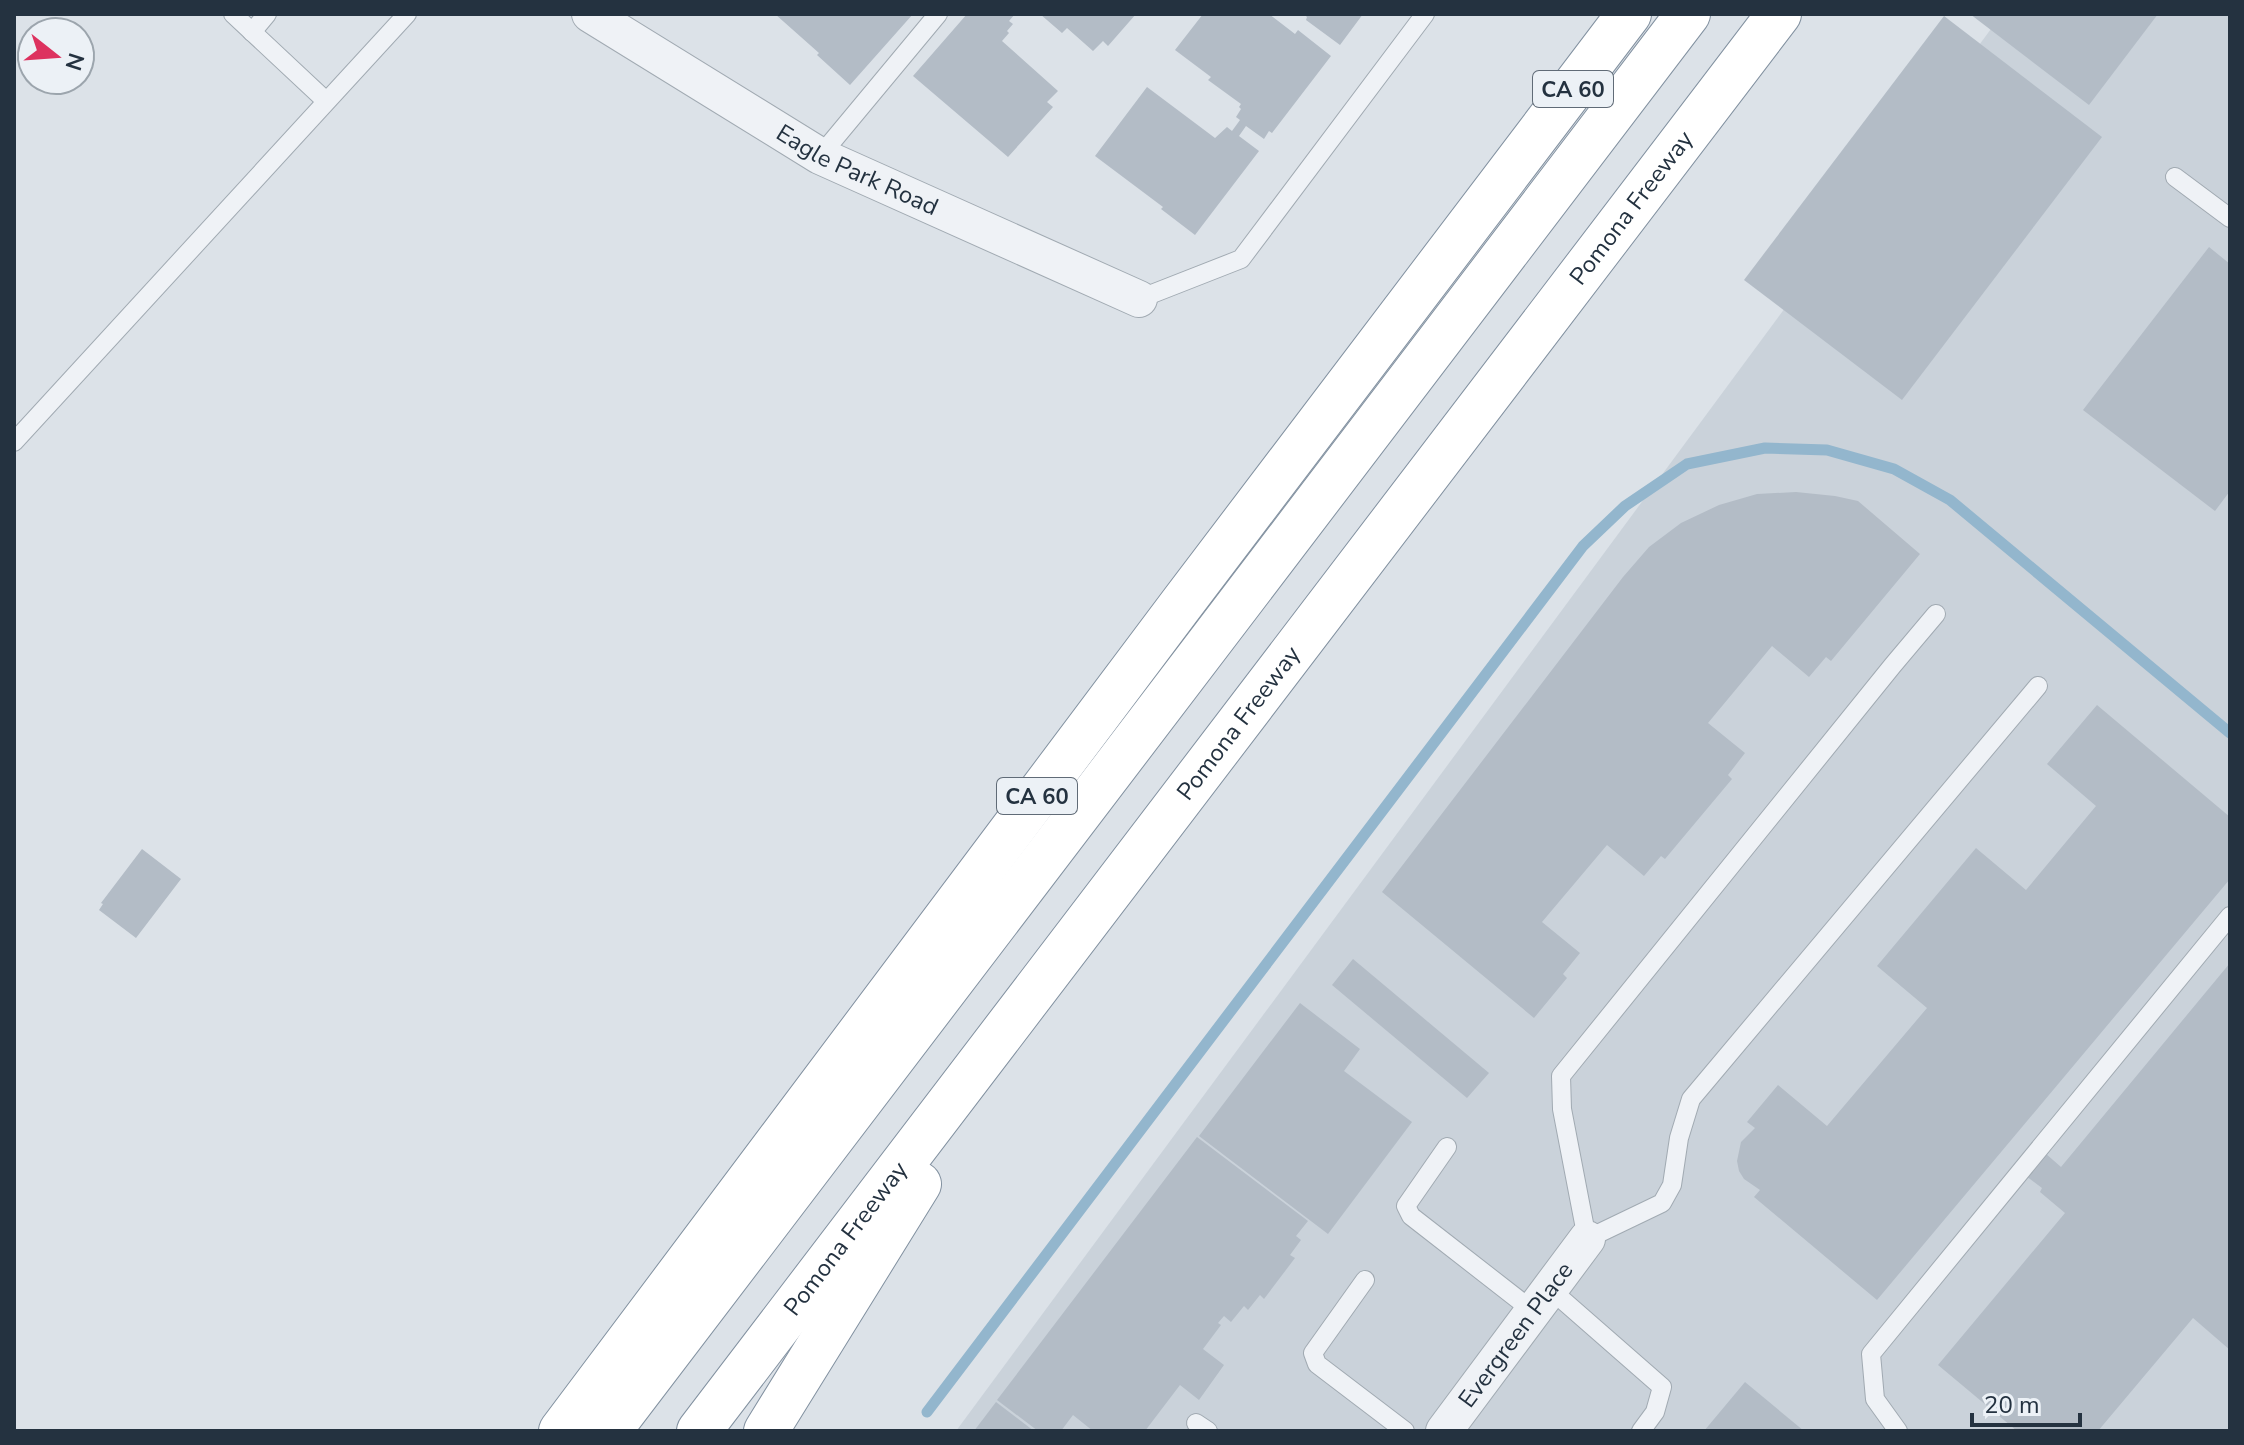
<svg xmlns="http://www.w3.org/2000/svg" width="2244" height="1445" viewBox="0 0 2244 1445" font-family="'Nunito Sans',sans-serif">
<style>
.built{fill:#cad2da}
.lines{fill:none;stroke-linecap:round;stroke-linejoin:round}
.stream{stroke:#93b6cd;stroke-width:11}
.building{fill:#b3bcc6}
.service-casing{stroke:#a1aab2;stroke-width:20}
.minor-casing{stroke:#a1aab2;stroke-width:38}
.motorway-casing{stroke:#8291a0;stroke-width:46}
.service{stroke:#eff2f6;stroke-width:18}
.minor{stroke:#eff2f6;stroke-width:36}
.motorway{stroke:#fff;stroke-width:44}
.labels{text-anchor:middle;stroke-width:8;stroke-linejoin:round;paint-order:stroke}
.shield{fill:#ecf1f6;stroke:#606b77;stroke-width:2}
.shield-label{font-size:22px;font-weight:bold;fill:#243240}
.street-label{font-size:24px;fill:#243240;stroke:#ecf1f6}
</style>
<rect width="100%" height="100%" fill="#dce2e8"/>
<!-- built -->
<path class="built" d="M2002,14H2230V1431H956Z"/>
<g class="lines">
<!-- stream -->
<path class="stream" d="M927,1412L1583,546L1625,506L1687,464L1765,448L1827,450L1894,469L1950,500L2230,733"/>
</g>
<!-- building -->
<g class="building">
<path d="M775,14H913L850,85L817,55L819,53Z"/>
<path d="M967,14H1015L1009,21L1013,24L1007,31L1009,33L1002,41L1058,91L1047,102L1053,107L1008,157L913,76Z"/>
<path d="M1040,14H1136L1108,46L1103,41L1093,51L1067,28L1062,33Z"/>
<path d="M1203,14H1269L1295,34L1298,30L1331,56L1272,133L1269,131L1264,139L1246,126L1239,136L1259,151L1195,235L1161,209L1163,207L1095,156L1147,87L1215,138L1227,127L1232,131L1240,120L1236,117L1241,109L1239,107L1241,104L1208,80L1211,77L1175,50Z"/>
<path d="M1304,14H1363L1340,45L1306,20L1307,17Z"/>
<path d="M1970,14H2158L2089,105Z"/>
<path d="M1944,16L2102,137L1902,400L1744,280Z"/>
<path d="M2209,247L2230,264V491L2215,511L2083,410Z"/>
<path d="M1796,492L1835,496L1858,501L1920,554L1831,661L1826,657L1809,677L1772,646L1708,723L1745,753L1728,775L1732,779L1665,859L1661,856L1644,876L1607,845L1542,922L1580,953L1563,974L1567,978L1534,1018L1382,892L1623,577L1649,547L1681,523L1719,505L1757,494Z"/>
<path d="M2097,705L2230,817V879L1877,1300L1754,1197L1760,1190L1744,1179L1739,1171L1737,1161L1741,1142L1755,1128L1747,1122L1778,1085L1827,1126L1927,1008L1877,966L1976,848L2026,890L2096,806L2047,764Z"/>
<path d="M142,849L181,879L136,938L99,910L103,904L101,903Z"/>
<path d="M1353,959L1489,1073L1467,1098L1332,985Z"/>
<path d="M2230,963V1350L2193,1318L2098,1431H2017L1938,1365L2065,1213L2040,1192L2042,1188L2026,1176L2045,1153L2061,1167Z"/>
<path d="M1300,1003L1360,1049L1344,1071L1412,1122L1328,1234L1199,1136Z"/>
<path d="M1197,1137L1308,1221L1296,1236L1301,1240L1290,1255L1295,1258L1264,1299L1260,1295L1248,1310L1244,1306L1231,1322L1224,1316L1218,1323L1221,1325L1203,1349L1224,1365L1199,1400L1180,1385L1145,1431H1093L1073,1415L1061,1431H1038L997,1400Z"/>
<path d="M1745,1382L1804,1431H1704Z"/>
<path d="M996,1402L1034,1431H974Z"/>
</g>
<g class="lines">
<defs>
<g id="service">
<path d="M233,14L326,101"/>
<path d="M252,32L267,14"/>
<path d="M820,156L938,14"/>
<path d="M2175,177L2230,218"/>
<path d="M1139,299L1241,259L1425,14"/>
<path d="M14,442L407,14"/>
<path d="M1936,614L1893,665L1561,1076L1562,1109L1587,1239L1662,1203L1672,1185L1679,1138L1691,1099L2038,686"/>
<path d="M1447,1147L1406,1206L1411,1216L1533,1311"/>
<path d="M1365,1280L1313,1353L1317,1364L1405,1431"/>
<path d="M1550,1289L1662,1387L1655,1412L1641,1431"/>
<path d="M1196,1423L1208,1431"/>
<path d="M1898,1431L1875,1399L1871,1354L2230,916"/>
</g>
<g id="minor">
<path id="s1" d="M590,14L820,156L1139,299"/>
<path id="s2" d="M1444,1431L1587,1239"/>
</g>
<g id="motorway">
<path d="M561,1431L1183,602L1629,14"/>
<path d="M609,1431L1688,14"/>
<path id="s3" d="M699,1431L1779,14"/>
<path d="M766,1431L919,1184"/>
</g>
</defs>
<!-- service casing -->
<use href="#service" class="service-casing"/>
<!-- minor casing -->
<use href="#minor" class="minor-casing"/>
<!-- motorway casing -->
<use href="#motorway" class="motorway-casing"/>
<!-- service -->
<use href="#service" class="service"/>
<!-- minor -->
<use href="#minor" class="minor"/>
<!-- motorway -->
<use href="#motorway" class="motorway"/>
</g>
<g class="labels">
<!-- shield labels -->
<g class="shield">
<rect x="1533" y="71" width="80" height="36" rx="6"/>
<rect x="997" y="778" width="80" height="36" rx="6"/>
</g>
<g class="shield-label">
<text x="1573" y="97">CA 60</text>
<text x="1037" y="804">CA 60</text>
</g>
<!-- street labels -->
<g class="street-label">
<text dy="8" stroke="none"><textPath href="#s1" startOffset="310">Eagle Park Road</textPath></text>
<text dy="8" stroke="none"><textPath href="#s3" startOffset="1538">Pomona Freeway</textPath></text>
<text dy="8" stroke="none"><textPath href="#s3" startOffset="890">Pomona Freeway</textPath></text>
<text dy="8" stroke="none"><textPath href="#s3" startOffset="242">Pomona Freeway</textPath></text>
<text dy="8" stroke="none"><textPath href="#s2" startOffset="120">Evergreen Place</textPath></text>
</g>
</g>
<!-- border -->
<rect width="2244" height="1445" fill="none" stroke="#243240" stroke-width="32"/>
<!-- north arrow -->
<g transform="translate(56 56) rotate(107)"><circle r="38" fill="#ecf1f6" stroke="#9ca5ad" stroke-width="2"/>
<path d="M0-6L14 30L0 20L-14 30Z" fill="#dd325f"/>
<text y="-12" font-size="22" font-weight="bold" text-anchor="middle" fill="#243240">N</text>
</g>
<!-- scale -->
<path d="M1972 1413v12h108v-12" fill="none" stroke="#243240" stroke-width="4"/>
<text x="1984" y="1413" font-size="24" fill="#243240" stroke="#ecf1f6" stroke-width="6" paint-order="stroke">20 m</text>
</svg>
